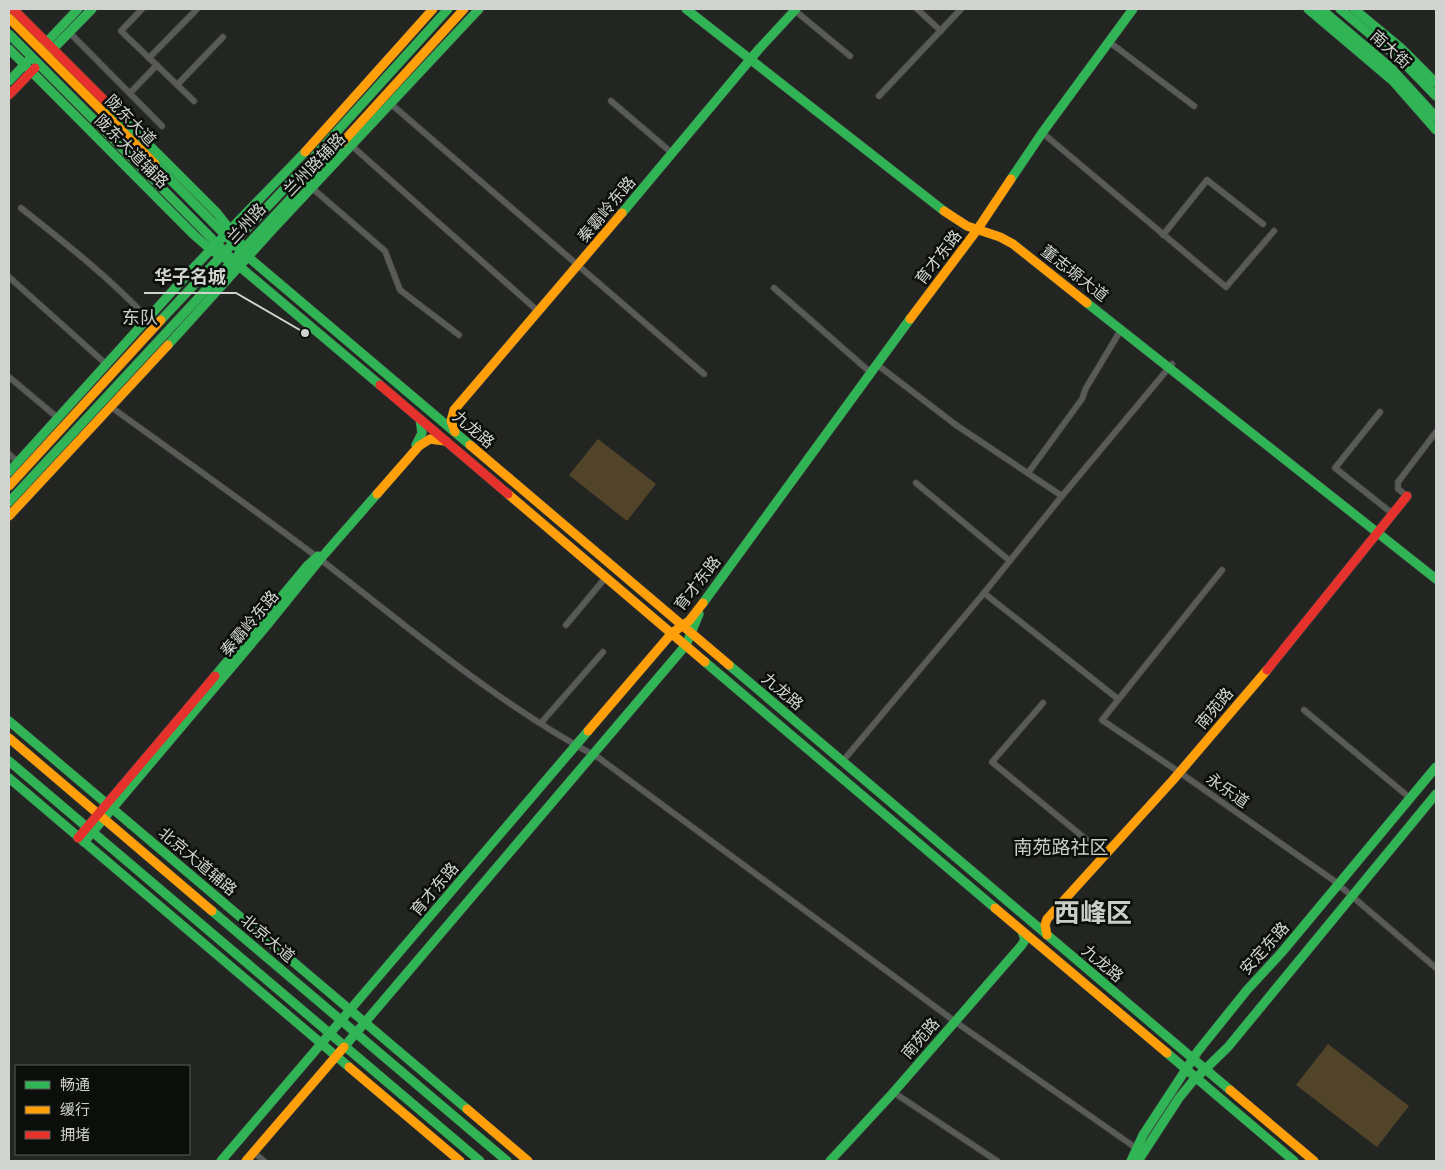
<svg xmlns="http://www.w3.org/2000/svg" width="1445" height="1170" viewBox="0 0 1445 1170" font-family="'Fira Sans','Noto Sans SC',sans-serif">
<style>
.green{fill:#524429}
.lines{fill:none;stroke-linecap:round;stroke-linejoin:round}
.street-casing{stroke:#3f413e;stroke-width:7}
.fast-casing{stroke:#3f413e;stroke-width:10}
.slow-casing{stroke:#3f413e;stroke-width:10}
.jam-casing{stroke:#3f413e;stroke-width:10}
.street{stroke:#595b58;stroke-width:5.5}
.fast{stroke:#30b455;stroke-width:9}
.slow{stroke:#ff9f0a;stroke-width:9}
.jam{stroke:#e5322d;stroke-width:9}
.labels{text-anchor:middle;stroke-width:5;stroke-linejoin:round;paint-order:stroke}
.street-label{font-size:16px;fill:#d0d3cf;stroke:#0c0e0b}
.neighbourhood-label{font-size:18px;fill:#c9cfc7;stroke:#0c0e0b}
.quarter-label{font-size:19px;fill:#c9cfc7;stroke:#0c0e0b}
.town-label{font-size:26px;font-weight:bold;fill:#c9cfc7;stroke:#0c0e0b}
.leader{fill:none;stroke:#d0d3cf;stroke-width:2}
.callout-dot{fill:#d0d3cf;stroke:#0c0e0b;stroke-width:2}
.callout-label{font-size:18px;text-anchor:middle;font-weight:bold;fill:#d0d3cf;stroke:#0c0e0b;stroke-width:5;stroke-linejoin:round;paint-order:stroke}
</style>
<rect width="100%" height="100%" fill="#222521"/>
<!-- green -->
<g class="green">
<path d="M598,439L656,484L627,521L569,475Z"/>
<path d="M1328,1044L1409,1106L1377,1147L1296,1085Z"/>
</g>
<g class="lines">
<defs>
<g id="street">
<path d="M142,9L121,31L194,101"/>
<path d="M793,9L850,56"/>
<path d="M917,9L941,31"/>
<path d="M69,32L162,126"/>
<path d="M1112,44L1194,106"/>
<path d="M149,58L197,9"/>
<path d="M177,85L223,37"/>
<path d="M130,93L157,65"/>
<path d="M879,96L961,9"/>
<path d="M611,101L672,153"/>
<path d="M391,104L704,374"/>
<path d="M1045,135L1226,287L1274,231"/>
<path d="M352,146L539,312"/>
<path d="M312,188L385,251L400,290L459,335"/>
<path d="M21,208C65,243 110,278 148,319"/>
<path d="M1163,235L1207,180L1263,224"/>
<path d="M9,277L106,364"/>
<path d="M774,288L870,372"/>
<path d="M879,366L956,425L1062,496"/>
<path d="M9,377L58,418"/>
<path d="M111,407C183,459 255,510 325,563C414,632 500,705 599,758L957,1023L1136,1148"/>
<path d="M1380,412L1335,468L1393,514"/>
<path d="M9,454L18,462"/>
<path d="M1028,473L1082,399L1086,388L1119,333"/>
<path d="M916,483L1010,561"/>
<path d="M1407,496L1398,489V482L1436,432"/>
<path d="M1222,570L1102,720L1179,772L1333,880L1436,968"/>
<path d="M984,593L1118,699"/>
<path d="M566,625L606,577"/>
<path d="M1043,703L992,762L1104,854"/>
<path d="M1304,710L1410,798"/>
<path d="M541,723L603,652"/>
<path d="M842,762L984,593L1062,496L1172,364"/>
<path d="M893,1092L997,1161"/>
<path d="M253,1152L264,1161"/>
</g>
<g id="fast">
<path d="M686,9L944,211"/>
<path d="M1308,9L1393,81L1436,130"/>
<path d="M1321,9L1391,68L1436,117"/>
<path d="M1340,9L1402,61L1436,96"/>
<path d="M1354,9L1401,48L1436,83"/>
<path d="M9,34L239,266L380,385"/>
<path d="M44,45L78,9"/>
<path d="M9,49L194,235L211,250L228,260"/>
<path d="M51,51L92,9"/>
<path d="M9,81L28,61"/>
<path d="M105,101L217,213L242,245"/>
<path d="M155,164L241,251L470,445"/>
<path d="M1011,179L1042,133L1133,9"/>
<path d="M622,213L759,49L796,9"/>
<path d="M1087,303L1436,579"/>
<path d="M161,320L302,170L448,9"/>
<path d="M168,345L274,228L479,9"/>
<path d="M416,445L422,433L420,419"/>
<path d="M9,472L196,265L305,152"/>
<path d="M9,502L342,143"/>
<path d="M703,603L910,319"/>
<path d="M705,662L995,908"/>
<path d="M729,665L1230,1090"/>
<path d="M215,676L308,565L318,556"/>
<path d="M9,721L467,1109"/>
<path d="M9,761L480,1161"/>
<path d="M9,778L349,1067"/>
<path d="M84,842L268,624L322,557L377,494"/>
<path d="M212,911L507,1161"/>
<path d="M344,1047L686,645L699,614"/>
<path d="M1167,1053L1294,1161"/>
<path d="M221,1161L588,731"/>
<path d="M830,1161L892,1094L1021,946L1025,940L1022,931"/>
<path d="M1131,1161L1143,1135L1198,1051L1247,990L1282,952L1436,767"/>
<path d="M1138,1161L1179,1098L1192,1082L1228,1047L1436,794"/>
</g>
<g id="slow">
<path d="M9,18L155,164"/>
<path d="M342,143L464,9"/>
<path d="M305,152L433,9"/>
<path d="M944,211L967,226L1000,237L1013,244L1087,303"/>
<path d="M910,319L977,230L1011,179"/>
<path d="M455,432L451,421L454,410L622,213"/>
<path d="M470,445L729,665"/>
<path d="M9,486L161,320"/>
<path d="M377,494L419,446L430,439L445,441"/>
<path d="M508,494L705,662"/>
<path d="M9,516L168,345"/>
<path d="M588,731L672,633L689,621L703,603"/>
<path d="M9,738L212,911"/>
<path d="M995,908L1167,1053"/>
<path d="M1047,935L1045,925L1047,919L1173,780L1267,670"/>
<path d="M349,1067L460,1161"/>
<path d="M1230,1090L1314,1161"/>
<path d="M467,1109L528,1161"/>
<path d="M246,1161L344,1047"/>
</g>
<g id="jam">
<path d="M13,9L105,101"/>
<path d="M9,95L35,68"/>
<path d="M380,385L508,494"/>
<path d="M1267,670L1407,496"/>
<path d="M78,838L215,676"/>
</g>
</defs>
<!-- street casing -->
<use href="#street" class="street-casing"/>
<!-- fast casing -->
<use href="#fast" class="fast-casing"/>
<!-- slow casing -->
<use href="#slow" class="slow-casing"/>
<!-- jam casing -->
<use href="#jam" class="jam-casing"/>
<!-- street -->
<use href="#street" class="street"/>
<!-- fast -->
<use href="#fast" class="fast"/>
<!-- slow -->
<use href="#slow" class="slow"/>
<!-- jam -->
<use href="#jam" class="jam"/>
</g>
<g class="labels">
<!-- street labels -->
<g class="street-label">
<text transform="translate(1391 49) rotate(42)" y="6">南大街</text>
<text transform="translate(131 120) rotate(45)" y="6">陇东大道</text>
<text transform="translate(132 151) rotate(45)" y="6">陇东大道辅路</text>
<text transform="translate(314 164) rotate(-46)" y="6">兰州路辅路</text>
<text transform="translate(606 209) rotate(-50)" y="6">秦霸岭东路</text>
<text transform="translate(246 223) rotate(-47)" y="6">兰州路</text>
<text transform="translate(938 257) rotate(-52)" y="6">育才东路</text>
<text transform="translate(1075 273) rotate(38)" y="6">董志塬大道</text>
<text transform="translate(474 429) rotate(40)" y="6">九龙路</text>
<text transform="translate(697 583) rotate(-52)" y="6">育才东路</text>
<text transform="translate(249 623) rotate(-50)" y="6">秦霸岭东路</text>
<text transform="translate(783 691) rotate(40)" y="6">九龙路</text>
<text transform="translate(1214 708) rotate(-50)" y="6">南苑路</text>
<text transform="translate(1228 790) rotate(35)" y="6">永乐道</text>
<text transform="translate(198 861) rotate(40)" y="6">北京大道辅路</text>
<text transform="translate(434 889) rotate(-50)" y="6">育才东路</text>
<text transform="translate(268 938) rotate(40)" y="6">北京大道</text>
<text transform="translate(1264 948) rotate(-48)" y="6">安定东路</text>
<text transform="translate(1103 963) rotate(40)" y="6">九龙路</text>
<text transform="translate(920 1038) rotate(-49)" y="6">南苑路</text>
</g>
<!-- neighbourhood labels -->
<g class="neighbourhood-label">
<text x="140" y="324">东队</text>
</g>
<!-- quarter labels -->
<g class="quarter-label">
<text x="1061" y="854">南苑路社区</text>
</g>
<!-- town labels -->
<g class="town-label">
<text x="1093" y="922">西峰区</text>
</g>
</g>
<!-- callouts -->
<path class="leader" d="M305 333L236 293H144"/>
<circle class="callout-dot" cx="305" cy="333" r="5"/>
<g class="callout-label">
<text x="190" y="283">华子名城</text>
</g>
<!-- border -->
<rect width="1445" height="1170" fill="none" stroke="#d0d3cf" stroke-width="20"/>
<!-- legend -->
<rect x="15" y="1065" width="175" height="90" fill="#0c0e0b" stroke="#5a5d59"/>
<rect x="25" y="1081" width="25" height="8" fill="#30b455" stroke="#5a5d59"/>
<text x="60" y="1090" font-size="15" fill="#d0d3cf">畅通</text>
<rect x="25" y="1106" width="25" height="8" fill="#ff9f0a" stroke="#5a5d59"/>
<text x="60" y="1115" font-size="15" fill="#d0d3cf">缓行</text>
<rect x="25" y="1131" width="25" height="8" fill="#e5322d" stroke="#5a5d59"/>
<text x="60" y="1140" font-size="15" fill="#d0d3cf">拥堵</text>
</svg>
